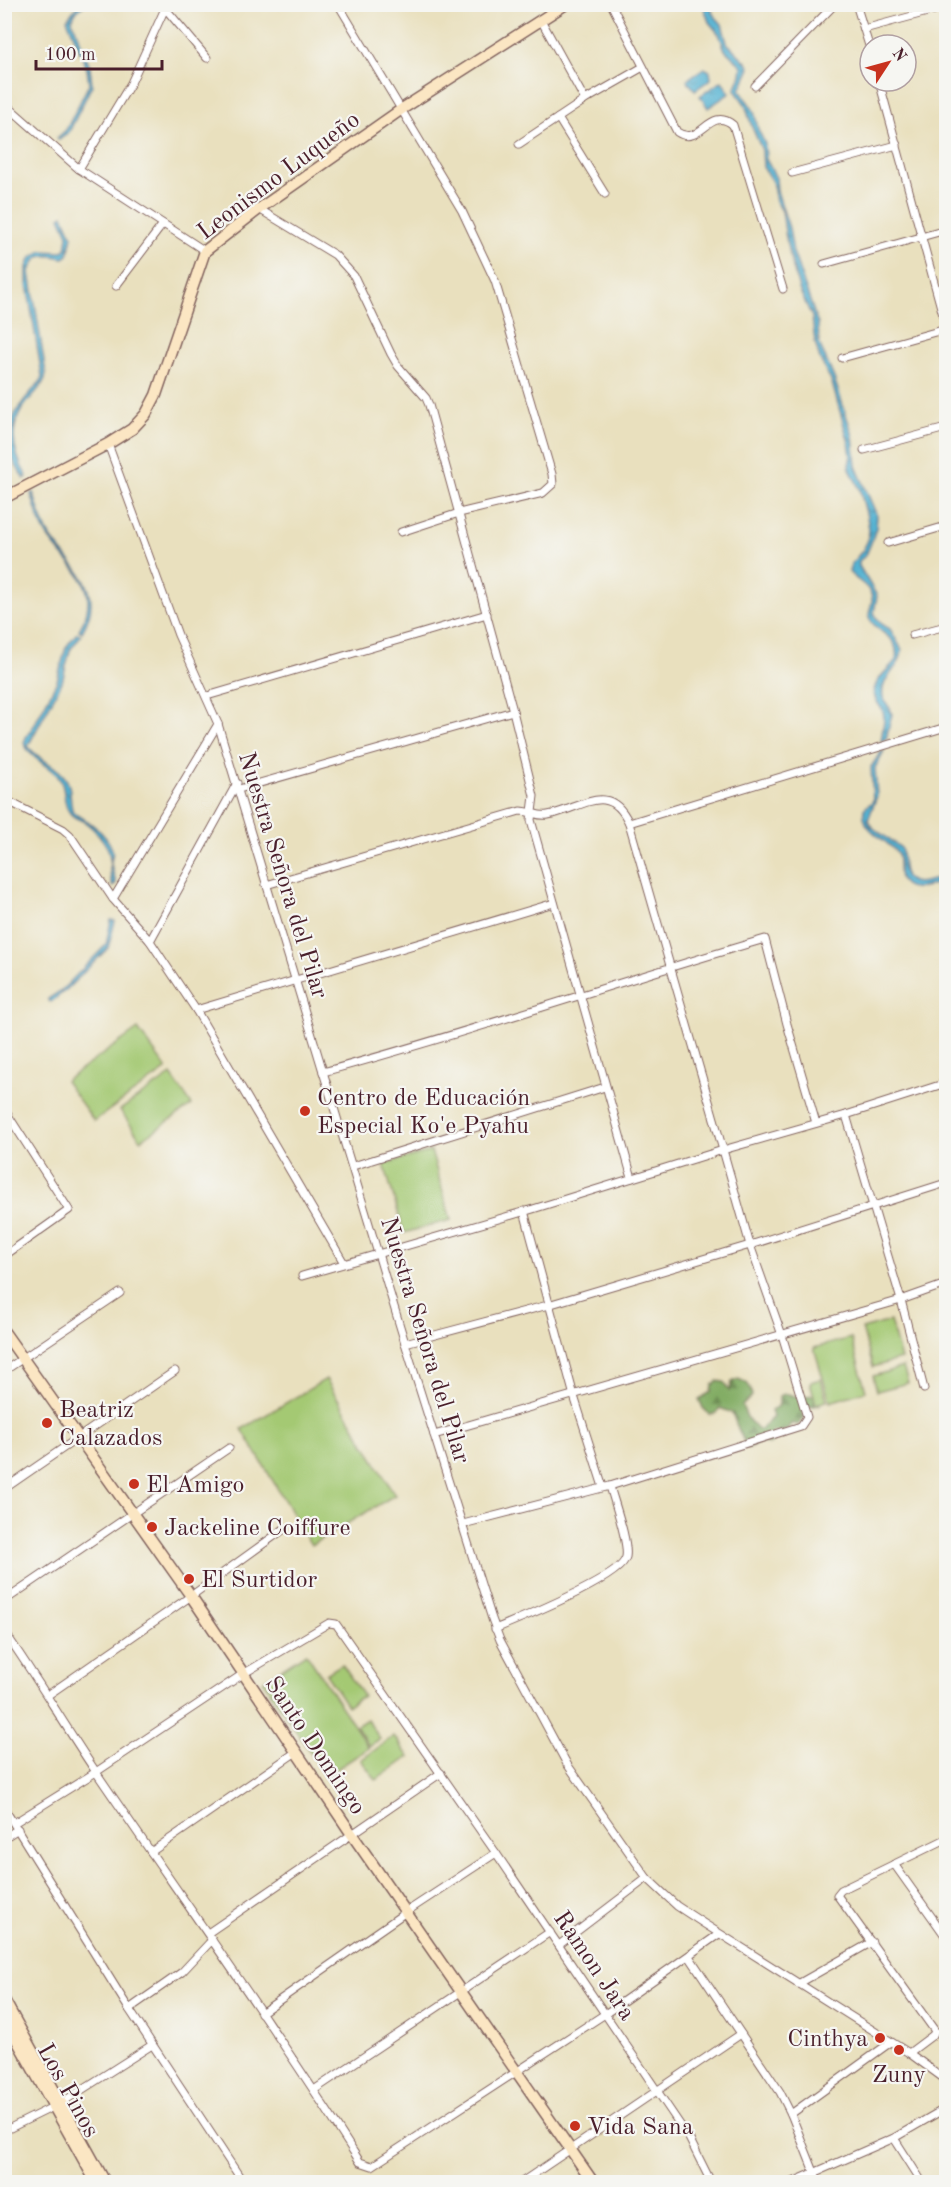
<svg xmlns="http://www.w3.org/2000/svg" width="951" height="2187" viewBox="0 0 951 2187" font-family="'Old Standard TT',serif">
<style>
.forest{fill:url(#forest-firs);stroke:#666648;stroke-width:1.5}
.park{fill:#a4c973;stroke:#77744f;stroke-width:1.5}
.water{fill:url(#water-ripples);stroke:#4f687e;stroke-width:1.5}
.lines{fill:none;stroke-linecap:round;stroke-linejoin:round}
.street-casing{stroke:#82635e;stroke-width:9}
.secondary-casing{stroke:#82635e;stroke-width:13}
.street{stroke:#fff;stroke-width:7}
.secondary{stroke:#fbe6c3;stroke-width:10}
.poi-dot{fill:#c8321e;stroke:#f6f6f2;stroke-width:2}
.labels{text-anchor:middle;stroke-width:4.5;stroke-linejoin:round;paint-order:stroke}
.street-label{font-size:24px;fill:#4a1f2b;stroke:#f6f6f2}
.poi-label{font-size:24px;fill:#4a1f2b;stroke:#f6f6f2;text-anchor:start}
</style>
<defs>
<pattern id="forest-firs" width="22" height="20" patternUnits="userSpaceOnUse" patternTransform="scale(1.5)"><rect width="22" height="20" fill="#83ad65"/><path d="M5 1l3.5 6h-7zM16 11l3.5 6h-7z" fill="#6d8c53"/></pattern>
<pattern id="water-ripples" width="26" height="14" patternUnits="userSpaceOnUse" patternTransform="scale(1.5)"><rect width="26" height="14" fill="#54b2d2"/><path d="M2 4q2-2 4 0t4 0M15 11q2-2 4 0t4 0" fill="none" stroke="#4890ab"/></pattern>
</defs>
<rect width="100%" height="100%" fill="#f6f6f2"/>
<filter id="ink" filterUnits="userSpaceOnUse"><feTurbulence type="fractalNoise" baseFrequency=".0167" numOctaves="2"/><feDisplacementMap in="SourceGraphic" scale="12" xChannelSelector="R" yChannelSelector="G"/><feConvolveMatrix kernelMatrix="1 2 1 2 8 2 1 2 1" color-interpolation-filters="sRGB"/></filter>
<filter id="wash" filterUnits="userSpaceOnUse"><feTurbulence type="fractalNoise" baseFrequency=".008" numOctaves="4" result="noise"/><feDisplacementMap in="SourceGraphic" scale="24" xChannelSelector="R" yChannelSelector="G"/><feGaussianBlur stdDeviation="1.35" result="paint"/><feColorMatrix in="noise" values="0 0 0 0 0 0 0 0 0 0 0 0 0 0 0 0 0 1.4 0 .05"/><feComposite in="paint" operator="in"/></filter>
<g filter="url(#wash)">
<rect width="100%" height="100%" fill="#e9e0be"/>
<!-- forest -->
<path class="forest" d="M738,1379C749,1383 750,1385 752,1396L742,1406L748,1419L757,1429H761L773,1417L771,1411L779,1405V1396C788,1392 789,1395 798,1397C803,1397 809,1395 814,1395L820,1405L803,1408L802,1411L805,1417L798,1425L792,1423L788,1428L779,1433L774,1431L771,1433L772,1443L769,1445L761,1442L748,1448C740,1436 737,1425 732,1413L720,1408L716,1413L710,1415L703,1408L699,1399L711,1392L712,1385L717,1381L724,1382L729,1391L732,1382Z"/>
<!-- park -->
<g class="park">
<path d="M138,1029L167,1069L94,1121L65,1081Z"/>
<path d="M171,1075L192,1105L141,1140L120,1110Z"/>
<path d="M431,1151L451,1220L404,1233L384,1164Z"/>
<path d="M890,1321L901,1359L873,1367L862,1329Z"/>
<path d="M851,1338L866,1391L830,1402L814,1348Z"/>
<path d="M903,1367L908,1383L877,1391L873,1376Z"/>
<path d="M326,1379L395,1495L311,1545L242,1429Z"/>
<path d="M821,1379L827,1401L816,1404L810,1382Z"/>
<path d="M306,1653L369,1748L326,1776L263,1681Z"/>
<path d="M342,1664L363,1696L347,1706L326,1674Z"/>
<path d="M367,1719L380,1739L369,1746L356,1726Z"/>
<path d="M394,1736L409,1757L376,1780L361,1760Z"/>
</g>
<!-- water -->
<g class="water">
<path d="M79,4L84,5L75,13L72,20L90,67L92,85L69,132L59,140L57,138L66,130L89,84L87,69L67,19Z"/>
<path d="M703,5H710L713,14L722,24L727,43L748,64L750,68L740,90L754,111L758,129L765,144L766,159L776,178L777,191L789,228L793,252L818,324L819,343L834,378L853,436L856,466L877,516L876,528L871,543L866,555L859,561V566L877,596L874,612L876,617L883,625L890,629L902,650C901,669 879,678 883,697C885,703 891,708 892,714L886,739L881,741C882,734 884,724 884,717C884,707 872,700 874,691C876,678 889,669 896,660C900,635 879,636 869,618C868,611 873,605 872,598C870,585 856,581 849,572L851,564L863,550L868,540L869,529L867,517L860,490L851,471L849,465L851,455L849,443L832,383L820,359L815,342L812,317L799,289L787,245L782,211L776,201L772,181L763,167L762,150L752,127L745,104L735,90L741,75L742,66L725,50L719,34L709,22Z"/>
<path d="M704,68L710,71L711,79L695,90L688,82V79Z"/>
<path d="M722,81L730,93L708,108L700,96Z"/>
<path d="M63,215L72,236L68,255L64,258C46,255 36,251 30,272L46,374C45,384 37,390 31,398C7,423 11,449 27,477L24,479C20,472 15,465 12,457C0,426 21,402 41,381L42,376L27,284V267L30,259L41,251L61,252L66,249L68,235L60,217Z"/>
<path d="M33,492C38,506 42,524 50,536C72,568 108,588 82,632L79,630C105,586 70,569 48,537C39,525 36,507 31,494Z"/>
<path d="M77,633L81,635L70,650L62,682L28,746C38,761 61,766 68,783C72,792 69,803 73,812C88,821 106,832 112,849C114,854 111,858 111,863C112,870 114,877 116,883L113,887C107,874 113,855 107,847C102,838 94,829 86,823C81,819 74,819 70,813C61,802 68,789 57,775C46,764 30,758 24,743L26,737L34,725L57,681L66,647Z"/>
<path d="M884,751L875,768L877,796L868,820L872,827L901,848C903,856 902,864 904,872C909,892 934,879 946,875V880C935,883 907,898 900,878C898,871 900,862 898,854C887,838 860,832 864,809L873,801L871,767L881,752Z"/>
<path d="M111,920L115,921L108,948L66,990L51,1002L48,1001V999L62,990L106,945Z"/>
</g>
</g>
<g filter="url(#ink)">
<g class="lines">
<defs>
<g id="street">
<path d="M338,4L462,211L495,281L552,474L553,484L543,493L459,513L401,532"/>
<path d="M611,4L677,132C701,148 709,105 733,125L783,289"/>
<path d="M856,4L870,49"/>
<path d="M4,6L7,4"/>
<path d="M165,8L207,58"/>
<path d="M541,20L585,100"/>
<path d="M864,29L946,7"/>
<path d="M879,81L946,326"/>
<path d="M755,86L835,4"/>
<path d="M4,103L79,169L205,251"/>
<path d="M558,118L605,194"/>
<path d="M519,144L585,100L643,67"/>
<path d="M79,169L131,83L167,4"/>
<path d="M792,173L897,145"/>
<path d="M259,209L335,255L354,276L391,354L398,366L426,398L429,405L513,711L534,796L531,820L632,1178"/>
<path d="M824,264L946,230"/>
<path d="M116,286L163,224"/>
<path d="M842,358L946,329"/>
<path d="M108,444L178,635L218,724L405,1343L492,1619L500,1640L567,1764L647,1878L677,1906L703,1923L909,2053L946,2080"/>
<path d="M864,450L946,428"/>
<path d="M888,543L946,526"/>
<path d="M912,635L946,626"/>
<path d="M207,696L487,614"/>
<path d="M239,789L513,711"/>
<path d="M4,799L63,829L70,835L113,899L150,941L196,1010L344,1263"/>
<path d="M629,823L946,727"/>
<path d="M266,885L520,811C530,811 539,817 548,815C580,810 609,779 629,823L723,1150L846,1115L946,1083"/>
<path d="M113,899L218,724"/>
<path d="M150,941L237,783"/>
<path d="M196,1010L554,903"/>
<path d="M323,1072C472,1032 617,982 765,939L787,1024L816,1123"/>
<path d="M4,1109L69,1210L4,1256"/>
<path d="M846,1115L901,1300L924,1389"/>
<path d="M353,1166L605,1087"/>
<path d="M524,1211L574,1396L603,1487"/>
<path d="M302,1276L533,1209L723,1150L750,1245L782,1335L807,1417L801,1426L610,1486L463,1524"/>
<path d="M405,1343L548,1305L750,1245L946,1183"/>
<path d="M4,1371L120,1293"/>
<path d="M434,1435L901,1300L946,1284"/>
<path d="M4,1489L175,1371"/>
<path d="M4,1601L229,1448"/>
<path d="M495,1629C518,1619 622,1578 626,1557C629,1542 614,1502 610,1486"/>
<path d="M4,1631C37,1678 66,1728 98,1775C186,1904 277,2031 360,2162L372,2166L605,2014L719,1934"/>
<path d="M48,1695L191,1596L284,1529"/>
<path d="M4,1808L129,2009L243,2182"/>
<path d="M14,1823L96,1772L243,1674L329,1623L336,1624L496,1853L689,2138L711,2182"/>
<path d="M4,1838L18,1829"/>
<path d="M151,1852L296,1752"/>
<path d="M894,1864L946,1937"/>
<path d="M208,1933L441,1773"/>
<path d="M559,1945L647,1878"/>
<path d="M689,1956L780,2092L791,2114L818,2182"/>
<path d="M798,1984L872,1942"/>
<path d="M129,2009L182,1972L212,1940"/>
<path d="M261,2013L406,1912L496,1853"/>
<path d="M909,2053L933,2035L935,2031L837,1895L841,1890L946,1839"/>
<path d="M314,2090L550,1932"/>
<path d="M791,2114L891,2042"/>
<path d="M4,2131L61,2103L152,2045"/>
<path d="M894,2138L922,2182"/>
<path d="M522,2182L741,2034"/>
<path d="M793,2182L894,2138L946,2108"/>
</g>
<g id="secondary">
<path d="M4,498L108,444L132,429L146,414L156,395L205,251L259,209L402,109L566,4"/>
<path d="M4,1332L191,1596L351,1833L593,2182"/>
<path d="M4,2000L105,2182"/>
<path d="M4,2017L96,2182"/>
</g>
</defs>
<!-- street casing -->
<use href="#street" class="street-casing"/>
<!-- secondary casing -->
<use href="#secondary" class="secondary-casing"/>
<!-- street -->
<use href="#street" class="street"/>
<!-- secondary -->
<use href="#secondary" class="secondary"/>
</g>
</g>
<!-- markers -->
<g class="poi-dot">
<circle cx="305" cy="1111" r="6"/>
<circle cx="47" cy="1423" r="6"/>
<circle cx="134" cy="1484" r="6"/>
<circle cx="152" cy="1527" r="6"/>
<circle cx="189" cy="1579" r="6"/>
<circle cx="880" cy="2038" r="6"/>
<circle cx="899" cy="2050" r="6"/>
<circle cx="575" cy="2126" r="6"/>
</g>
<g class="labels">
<!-- street labels -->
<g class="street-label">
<text transform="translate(278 175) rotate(-37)" y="8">Leonismo Luqueño</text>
<text transform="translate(284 875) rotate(73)" y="8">Nuestra Señora del Pilar</text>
<text transform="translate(426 1340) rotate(73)" y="8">Nuestra Señora del Pilar</text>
<text transform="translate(316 1745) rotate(56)" y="8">Santo Domingo</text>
<text transform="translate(595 1965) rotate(56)" y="8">Ramon Jara</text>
<text transform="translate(69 2090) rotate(61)" y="8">Los Pinos</text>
</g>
<!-- poi labels -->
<g class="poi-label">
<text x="317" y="1105">Centro de Educación<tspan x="317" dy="28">Especial Ko'e Pyahu</tspan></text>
<text x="59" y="1417">Beatriz<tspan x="59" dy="28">Calazados</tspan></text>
<text x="146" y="1492">El Amigo</text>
<text x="164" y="1535">Jackeline Coiffure</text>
<text x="201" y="1587">El Surtidor</text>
<text x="868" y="2046" text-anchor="end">Cinthya</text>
<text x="899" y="2082" text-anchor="middle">Zuny</text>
<text x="587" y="2134">Vida Sana</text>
</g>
</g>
<!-- margin -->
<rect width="951" height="2187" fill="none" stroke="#f6f6f2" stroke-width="24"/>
<!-- north arrow -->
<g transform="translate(888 63) rotate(54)"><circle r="28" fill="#f6f6f2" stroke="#b1a0a2" stroke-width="1.5"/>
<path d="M0-4.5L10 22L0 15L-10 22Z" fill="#c8321e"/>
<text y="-9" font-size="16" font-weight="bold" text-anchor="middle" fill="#4a1f2b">N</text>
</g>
<!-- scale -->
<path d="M36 60v9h126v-9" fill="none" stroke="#4a1f2b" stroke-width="3"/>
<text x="45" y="60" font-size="18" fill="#4a1f2b" stroke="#f6f6f2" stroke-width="4.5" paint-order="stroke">100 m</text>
</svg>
